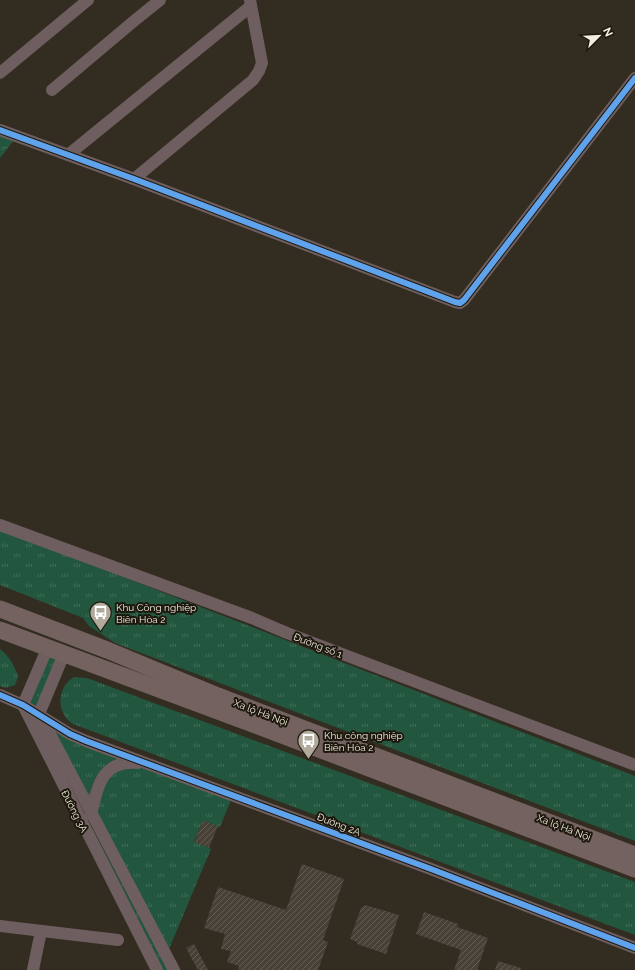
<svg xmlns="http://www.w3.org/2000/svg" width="635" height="970" viewBox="0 0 635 970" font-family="Raleway,sans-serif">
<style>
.grass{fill:url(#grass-tufts)}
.forest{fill:url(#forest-crowns)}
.building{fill:url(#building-hatch)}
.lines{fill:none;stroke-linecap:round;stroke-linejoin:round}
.minor{stroke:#6e5e5f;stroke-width:12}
.highway{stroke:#746260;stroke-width:17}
.cycleway-casing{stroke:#1d180e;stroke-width:8}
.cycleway{stroke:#60a3ed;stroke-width:6}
.labels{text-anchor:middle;stroke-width:4;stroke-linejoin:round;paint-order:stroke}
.poi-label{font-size:10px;fill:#f3ecde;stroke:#1d180e;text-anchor:start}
.street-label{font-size:10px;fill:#f3ecde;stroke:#1d180e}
</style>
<defs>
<pattern id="grass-tufts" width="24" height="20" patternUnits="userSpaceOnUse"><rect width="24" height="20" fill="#23563e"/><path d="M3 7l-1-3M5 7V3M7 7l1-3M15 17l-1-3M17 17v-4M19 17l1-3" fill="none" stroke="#436e59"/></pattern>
<pattern id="forest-crowns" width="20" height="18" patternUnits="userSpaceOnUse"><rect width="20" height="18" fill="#23563e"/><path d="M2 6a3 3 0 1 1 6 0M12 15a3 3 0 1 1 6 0" fill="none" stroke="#436e59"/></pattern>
<pattern id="building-hatch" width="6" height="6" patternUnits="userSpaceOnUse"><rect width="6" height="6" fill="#484138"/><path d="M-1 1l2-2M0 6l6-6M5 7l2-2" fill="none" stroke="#635d54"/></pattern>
</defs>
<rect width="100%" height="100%" fill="#332c20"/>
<!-- grass -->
<g class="grass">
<path d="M0,529L635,776V841L115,643L89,626L83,618L0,585Z"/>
<path d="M0,649C9,656 15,666 18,677L15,685L6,688L0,686Z"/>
<path d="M50,655L57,657L36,709L29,705Z"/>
<path d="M74,677L87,678L635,882V935L73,724C56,713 56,688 74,677Z"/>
<path d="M54,731L122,760L91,802Z"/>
<path d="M140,766L231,800L220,827L203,821L194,841L211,849L169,949L96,811L100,790L114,770Z"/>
<path d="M92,828L168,970H163L91,829Z"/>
</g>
<!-- forest -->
<path class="forest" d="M0,133L15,139L0,158Z"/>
<!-- building -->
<g class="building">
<path d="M203,821L218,826L209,848L194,842Z"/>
<path d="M302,864L344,879L323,940L328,942L318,970H238L239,966L227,962L231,951L221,949L225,934L204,928L218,887L286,910Z"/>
<path d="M365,905L399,915L386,954L357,944V942L350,939L361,908Z"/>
<path d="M424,912L458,924L457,927L488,938L477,970H454L461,950L416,934Z"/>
<path d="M194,944L208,970H198L186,948Z"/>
<path d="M498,961L521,968V970H495Z"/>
</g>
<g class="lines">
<!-- minor -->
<g class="minor">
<path d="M0,73L88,0"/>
<path d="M52,90L134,21L160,0"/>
<path d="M0,130L134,179L455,302L460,303L464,300L635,78"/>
<path d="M68,155L251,6"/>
<path d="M134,179L253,80L259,71L262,63L250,0"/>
<path d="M0,525L252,618L287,633L635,765"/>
<path d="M47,649L23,705L157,970"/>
<path d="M0,695L23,705L70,734L86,741L431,869L635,948"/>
<path d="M39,714L64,654"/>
<path d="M40,715L174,970"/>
<path d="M91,815C98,786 101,760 138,763"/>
<path d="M0,926L118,940"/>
<path d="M33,970L41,931"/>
</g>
<!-- highway -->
<g class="highway">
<path d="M0,609L107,650L218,696L635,855"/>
<path d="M0,630L274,732L635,869"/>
</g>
<defs>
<g id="cycleway">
<path d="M0,130L134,179L455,302L460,303L464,300L635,78"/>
<path d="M0,695L23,705L70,734L86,741L431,869L635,948"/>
</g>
</defs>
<!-- cycleway casing -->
<use href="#cycleway" class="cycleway-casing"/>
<!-- cycleway -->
<use href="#cycleway" class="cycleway"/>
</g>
<!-- icons -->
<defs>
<symbol id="bus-pin" viewBox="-11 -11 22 30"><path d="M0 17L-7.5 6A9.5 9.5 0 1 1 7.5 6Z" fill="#b0a99c" stroke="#1d180e"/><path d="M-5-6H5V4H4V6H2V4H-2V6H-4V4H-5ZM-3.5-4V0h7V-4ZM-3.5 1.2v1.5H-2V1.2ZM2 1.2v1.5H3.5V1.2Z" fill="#fff"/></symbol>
</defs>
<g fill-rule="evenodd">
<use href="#bus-pin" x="88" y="600" width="25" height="34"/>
<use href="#bus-pin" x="296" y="728" width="25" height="34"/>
</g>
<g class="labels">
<!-- poi labels -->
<g class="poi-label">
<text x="116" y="611">Khu Công nghiệp<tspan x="116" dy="12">Biên Hòa 2</tspan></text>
<text x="324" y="739">Khu công nghiệp<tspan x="324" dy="12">Biên Hòa 2</tspan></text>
</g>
<!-- street labels -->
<g class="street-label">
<text transform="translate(318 645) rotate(21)" y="4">Đường số 1</text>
<text transform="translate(261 712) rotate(21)" y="4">Xa lộ Hà Nội</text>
<text transform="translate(75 811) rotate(63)" y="4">Đường 3A</text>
<text transform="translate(339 824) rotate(21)" y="4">Đường 2A</text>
<text transform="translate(564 827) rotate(21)" y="4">Xa lộ Hà Nội</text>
</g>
</g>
<!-- north arrow -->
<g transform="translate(599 36) rotate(66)" stroke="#1d180e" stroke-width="3" paint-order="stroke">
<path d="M0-3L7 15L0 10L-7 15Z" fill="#f3ecde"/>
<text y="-6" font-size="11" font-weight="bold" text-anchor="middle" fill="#f3ecde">N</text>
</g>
</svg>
